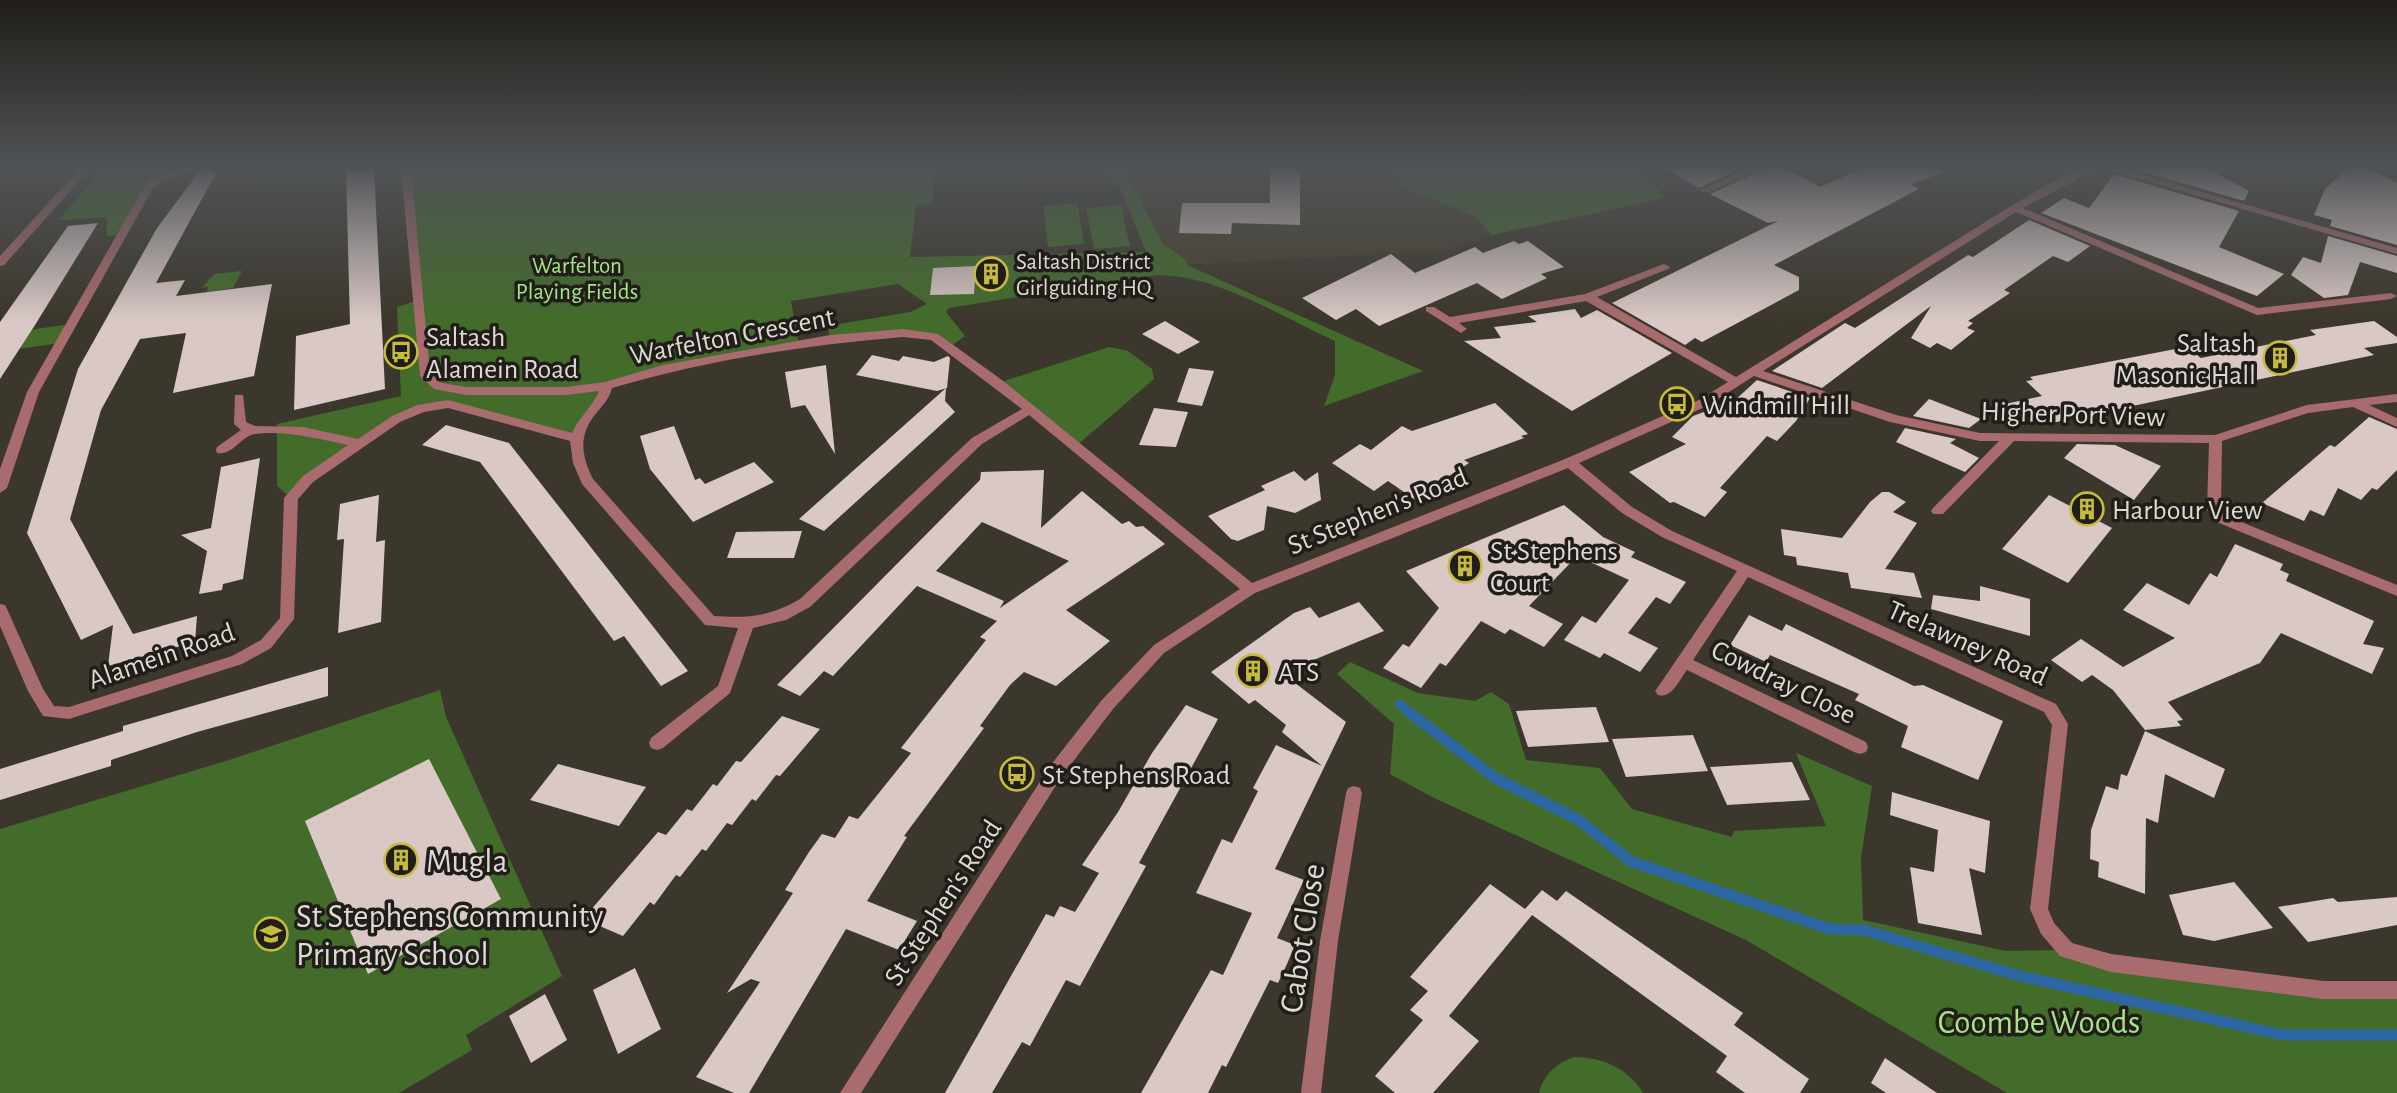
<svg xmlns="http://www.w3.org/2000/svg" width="2397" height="1093" viewBox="0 0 2397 1093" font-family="'Alegreya Sans',sans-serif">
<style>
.built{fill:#473f2e}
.green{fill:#436c2a}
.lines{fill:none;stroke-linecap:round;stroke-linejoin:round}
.stream-far1{stroke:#2c67a3;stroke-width:9}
.stream{stroke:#2c67a3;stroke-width:11}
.building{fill:#d9c8c6;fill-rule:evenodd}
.street{fill:#a86b6e;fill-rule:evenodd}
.labels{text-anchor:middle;stroke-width:7;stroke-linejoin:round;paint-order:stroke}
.far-poi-label{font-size:23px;fill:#dddad4;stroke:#211e1a;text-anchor:start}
.far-park-label{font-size:23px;fill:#a5e583;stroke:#211e1a}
.street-label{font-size:28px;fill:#dddad4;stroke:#211e1a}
.poi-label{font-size:28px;fill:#dddad4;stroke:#211e1a;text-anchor:start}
.near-poi-label{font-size:33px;fill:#dddad4;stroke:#211e1a;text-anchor:start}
.near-street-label{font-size:33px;fill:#dddad4;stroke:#211e1a}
.near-park-label{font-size:33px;fill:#a5e583;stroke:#211e1a}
</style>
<rect width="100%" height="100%" fill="#3c372c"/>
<!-- built -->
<path class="built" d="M1124,168H1640L1665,198L1569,216L1492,235L1449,250L1187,265L1186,260L1163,244Z"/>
<!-- green -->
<g class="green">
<path d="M86,168H191L155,181L121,235L107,236V217L59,220L97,175Z"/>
<path d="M406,168H942L934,169L933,204L916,205L910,257L1146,252L1120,188L1096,168H1124L1163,244L1186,260L1187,265L1423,371L1324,406L1335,375V341C1282,317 1215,274 1157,275L949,308L946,312L965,336L950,347C919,323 866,336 830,339L828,326L910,312L927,304L898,284L791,301L799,345L663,369L606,386L576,438L448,404L396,419L291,498L277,486V424L401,396L397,307L416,301Z"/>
<path d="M1395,168H1640L1665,198L1492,235L1476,217L1399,185Z"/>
<path d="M1077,203L1084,244L1048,247L1043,206Z"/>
<path d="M1121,205L1130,246L1094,249L1086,208Z"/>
<path d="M242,271L233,288L207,292L208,287L202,288L214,274Z"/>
<path d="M71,324L60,343L18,349L0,334Z"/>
<path d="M1109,347L1128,351L1152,369L1154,379L1075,447L998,383Z"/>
<path d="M1350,662L1418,693L1475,701L1491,692L1509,704L1526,760L1600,768L1632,809L1732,837L1734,831L1826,826L1796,753L1872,786L1861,858L1863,920L2006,951L2066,950L2397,990V1093H2007L1746,940L1434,798L1390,774L1394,724L1337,674Z"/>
<path d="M440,690L446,717L562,976L466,1035L472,1050L399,1093H0V829L229,760Z"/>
<path d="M1574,1057C1602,1057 1628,1068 1643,1093H1539C1544,1073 1556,1064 1574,1057Z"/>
</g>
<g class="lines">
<!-- stream-far1 -->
<path class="stream-far1" d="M1399,704L1412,714"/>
<!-- stream -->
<path class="stream" d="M1410,713L1495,778L1579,820L1630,861L1830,929L1864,930L2020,976L2283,1035H2397"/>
</g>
<!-- building -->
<g class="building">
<path d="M202,168L216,173L156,283L185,280L176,296L272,284L254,376L173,393L186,333L140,339L101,410L70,519L133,634L197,616L195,642L108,666L113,625L81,640L27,533L78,369L157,228Z"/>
<path d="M1270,168H1300V225L1232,223L1231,234L1179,233L1182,203H1270Z"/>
<path d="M1665,168H1742L1699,188Z"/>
<path d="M1766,168H1786L1820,187L1863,168H1943L1944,172L1910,184L1919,189L1774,265L1799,277V290L1702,342L1695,338L1685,345L1612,303L1778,221L1768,223L1710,194Z"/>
<path d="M2130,168H2206L2249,191L2244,201Z"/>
<path d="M2348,168H2369L2397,183V245L2330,226L2332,220L2314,215L2325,189Z"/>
<path d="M374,169L385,389L294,410L296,336L350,324L346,171Z"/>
<path d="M2114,174L2239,211L2219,247L2284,274L2257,296L2041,213L2064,198L2089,208Z"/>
<path d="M2029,220L2090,246L2068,262L2053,256L2004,290L2010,293L1968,321L1973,323L1967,328L1975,331L1951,350L1937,343L1930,348L1911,338L1931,306L1822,388L1772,371L1845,323L1855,328L1968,255L1973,257Z"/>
<path d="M98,223L35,325L0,379V322L68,226Z"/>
<path d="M2328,236L2397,256V273L2360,262L2348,295L2324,298L2291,275L2303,257L2321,263Z"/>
<path d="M1514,241L1519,244L1528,241L1564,267L1541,274L1547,278L1502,299L1477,283L1379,326L1356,309L1336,320L1302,298L1391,254L1415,273L1475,247L1483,253Z"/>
<path d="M976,266L974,294L930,295L933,268Z"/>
<path d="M1575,309L1581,318L1597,310L1672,353L1572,411L1464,341L1501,338L1494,327L1537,322L1528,316Z"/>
<path d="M1165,321L1200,342L1178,354L1142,334Z"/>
<path d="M2374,321L2397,337V343L2364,348L2374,355L2047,424L2030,416L2011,426L1982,409L2042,396L2026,381L2033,380L2030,377L2186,347L2201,358L2316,335L2310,330Z"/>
<path d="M872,355L899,361L903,356L934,362L948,356L950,358L947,388L937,391L856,375Z"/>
<path d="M826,365L835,454L805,405L791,408L785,372Z"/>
<path d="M1189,368L1214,371L1202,406L1177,402Z"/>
<path d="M1757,380L1810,398L1796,421L1777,441L1767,436L1720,488L1727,492L1705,517L1674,502L1670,503L1629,472L1686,444L1672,437L1693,416L1712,409L1722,412Z"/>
<path d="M946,388L945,401L955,412L824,531L799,519Z"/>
<path d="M1929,399L1981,419L1969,428L1913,416Z"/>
<path d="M1495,403L1528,434L1521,436L1524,438L1464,460L1469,463L1414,499L1388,481L1374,491L1332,463L1360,444L1371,450L1402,426L1412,431Z"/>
<path d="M1154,408L1188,412L1176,447L1139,445Z"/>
<path d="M2369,417L2397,429V470L2377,490L2372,488L2361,500L2338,488L2324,516L2310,510L2304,521L2262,503L2330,445L2335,447Z"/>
<path d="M446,425L509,443L688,671L661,686L624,636L614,641L480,462L422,445Z"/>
<path d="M674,426L695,480L700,478L705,484L754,462L774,482L693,522L650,469L640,436Z"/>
<path d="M1905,428L1956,439L1950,443L1979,458L1965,472L1896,442Z"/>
<path d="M2077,444L2115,445L2161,466L2134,500L2064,458Z"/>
<path d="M260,458L243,579L223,584L222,590L199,594L207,551L181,535L211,528L221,467Z"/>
<path d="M1044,470L1041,528L1082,491L1122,524L1129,521L1136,527L1143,526L1165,544L1066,610L1110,641L1056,686L1024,672L1010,685L980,726L984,728L904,836L907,837L867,901L917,921L899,950L846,929L749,1093H734L696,1077L760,982L751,979L727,993L793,893L785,890L809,852L822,834L835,838L849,816L858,819L911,753L901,748L986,640L980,637L997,621L917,586L833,676L824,671L800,696L777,685L980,480L981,472ZM982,522L1038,547L1069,561L1000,608L1004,601L936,571Z"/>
<path d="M1294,471L1305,481L1318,472L1321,500L1295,513L1267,506L1264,530L1238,541L1231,539L1208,516L1265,490L1261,486Z"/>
<path d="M1882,492H1889L1906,502L1893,512L1917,523L1885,569L1914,573L1922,598L1851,588L1848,573L1797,565L1796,557L1784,555L1781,529L1842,538L1870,502Z"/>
<path d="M379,495L376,542L385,540L381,622L338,633L344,539L337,540L340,504Z"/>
<path d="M2049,495L2112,528L2068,583L2002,549Z"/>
<path d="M1564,505L1603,537L1635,552L1631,557L1686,582L1670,604L1656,597L1628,633L1658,648L1640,672L1604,653L1600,658L1564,640L1582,616L1596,623L1629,580L1577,556L1529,606L1563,624L1544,647L1510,629L1505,634L1481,621L1446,666L1440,663L1421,688L1383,668L1403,644L1409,647L1439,608L1406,571Z"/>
<path d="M802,531L794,558H727L736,532Z"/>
<path d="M2235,544L2283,564L2280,570L2289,574L2286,581L2374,621L2363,644L2384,648L2372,674L2281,633L2260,663L2168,702L2183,720L2177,721L2181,726L2145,730L2113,690L2092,675L2082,682L2051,660L2081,639L2123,667L2175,638L2123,610L2147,583L2189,605L2210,573L2217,577Z"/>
<path d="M1980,586L2030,599V636L1931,609L1933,595L1980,601Z"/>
<path d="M1359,602L1384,631L1282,673L1346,722L1275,869L1304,880L1277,938L1295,945L1287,964L1278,983L1270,980L1226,1067L1222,1065L1208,1093H1141L1211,970L1223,975L1252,913L1196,893L1222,839L1232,843L1258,791L1253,788L1276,745L1322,766L1282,732L1286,725L1255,700L1249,704L1211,672L1294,613L1310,607L1319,618Z"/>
<path d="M1749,615L1782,631L1786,624L1914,686L1923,685L2003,721L1978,780L1901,747L1908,726L1855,700L1859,694L1770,655L1766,662L1730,645Z"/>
<path d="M328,667V696L197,732L111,760V766L0,800V769L123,731V726Z"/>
<path d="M1186,705L1218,719L1139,863L1146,866L1080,986L1066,980L1030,1046L1022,1042L992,1093H945L1046,914L1054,917L1060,906L1075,912L1099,873L1082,865L1118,812L1152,753Z"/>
<path d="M1596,707L1609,742L1528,747L1516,711Z"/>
<path d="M782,716L820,729L780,776L776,775L756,801L752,799L732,825L727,823L706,851L702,849L680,877L676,875L654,905L650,902L623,936L583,919L658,832L666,835L687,809L692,811L713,784L717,786L736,761L741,762Z"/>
<path d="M2145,731L2225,769L2214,798L2165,774L2158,823L2146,818L2145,894L2098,877L2099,862L2090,859L2091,830L2106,786L2118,790L2121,774L2127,776Z"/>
<path d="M1693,735L1708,771L1626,777L1612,739Z"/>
<path d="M429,759L501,899L368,974L305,821Z"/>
<path d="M1792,762L1810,800L1727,805L1710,767Z"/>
<path d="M558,764L588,772L646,787L619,826L530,800Z"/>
<path d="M1892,792L1990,821L1985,873L1969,868L1982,935L1918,923L1910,867L1934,872L1938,830L1890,815Z"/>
<path d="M2234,882L2273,928L2214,941L2183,935L2169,895Z"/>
<path d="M1490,884L1525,909L1542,890L1557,901L1566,891L1743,1013L1734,1025L1809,1079L1800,1093H1745L1716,1072L1727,1056L1532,915L1449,1016L1479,1041L1433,1093H1395L1375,1076L1423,1020L1410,1010L1428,991L1410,977Z"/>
<path d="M2397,897V925L2308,942L2278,907L2333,898L2338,902Z"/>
<path d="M635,968L661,1029L618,1054L593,990Z"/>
<path d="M545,994L567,1040L531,1063L509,1016Z"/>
<path d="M1885,1058L1937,1093H1886L1871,1083Z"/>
</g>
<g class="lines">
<!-- street -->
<g class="street">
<path d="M80,168H91L4,265L0,266V256Z"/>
<path d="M181,168H196L159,183L152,190L39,392L7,488L0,493V469L27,392L143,189L151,179Z"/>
<path d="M401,168H411L430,372L442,383L466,387H566L605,382L663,365L830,335L903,329L938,334L1002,380L1252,583L1565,459L1699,400L1728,382L1586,301L1459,323L1467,329L1461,333L1426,311V307H1434L1450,317L1585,294L1664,264L1670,267L1668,269L1597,297L1736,377L2011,206C2038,191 2068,168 2099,168L2023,208L2258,308L2391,293L2397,296L2391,299L2257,315L2016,212L1763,371L1896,415L1980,433L2215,435L2307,405L2397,394V402L2369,405L2397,418V427L2353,407L2308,413L2222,441L2221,509L2229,517L2397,585V596L2219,523L2207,510L2209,443L2014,441L1943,514H1933L1931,511L1933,508L1999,441H1980L1890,422L1754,376L1707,406L1579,463L1632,507L1672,531L2056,704L2068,724L2048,909L2054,923L2072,943L2111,954L2323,981H2397V999H2323L2111,972L2060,956L2041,934L2030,909L2052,725L2044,712L1748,577L1693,660L1866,742L1868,747L1866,752L1860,754L1854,752L1687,670C1679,680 1672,699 1658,695L1655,691L1658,687L1737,571L1662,537L1622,513L1568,468L1255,593L1164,653L1113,709L1062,776L861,1093H840L1050,766L1101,701L1154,645L1240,589L1029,415L982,444L810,607L786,620L753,628L730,693L663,748L657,750L651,748L649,743L651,738L718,686L738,628L705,625L582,484L573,463L570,441L448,408L424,412L400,422L313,482L298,499L294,619L271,648L242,664L69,719L43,716L28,691L0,626V604L5,605L7,609L43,689L54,706L69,707L232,656L261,640L280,618L284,498L303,476L348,445C319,439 286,430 255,434C241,436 233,456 217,453L216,450L217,447L241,430L234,424L235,395H243L246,422L255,426L303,427L358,439L392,416L417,405L448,400L572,433C579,417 593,406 599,391L566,395H466L434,389L420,376ZM903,337L931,340L1022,409L972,438L800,599C769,617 749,618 714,616L593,479C582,457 578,437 594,416C601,407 609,400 612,388C706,360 805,345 903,337Z"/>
<path d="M1749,168H1764L1709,192H1701L1700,190Z"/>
<path d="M2102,168H2119L2397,248V254Z"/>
<path d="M1354,786L1360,788L1362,793L1338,941L1321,1093H1301L1320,941L1346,793L1348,788Z"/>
</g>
</g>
<!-- sky -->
<linearGradient id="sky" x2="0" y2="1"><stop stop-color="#211e18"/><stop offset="0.52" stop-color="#505356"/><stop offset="1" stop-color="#505356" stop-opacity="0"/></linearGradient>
<rect width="2397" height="321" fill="url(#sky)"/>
<!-- icons -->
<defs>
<symbol id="building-ring" viewBox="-11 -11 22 22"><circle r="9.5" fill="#211e1a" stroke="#c6bb3c" stroke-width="1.5"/><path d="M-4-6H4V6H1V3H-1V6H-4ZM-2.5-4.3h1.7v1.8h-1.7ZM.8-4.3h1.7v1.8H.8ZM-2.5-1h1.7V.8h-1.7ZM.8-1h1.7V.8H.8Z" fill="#c6bb3c"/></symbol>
<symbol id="bus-ring" viewBox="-11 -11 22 22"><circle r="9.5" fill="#211e1a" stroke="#c6bb3c" stroke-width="1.5"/><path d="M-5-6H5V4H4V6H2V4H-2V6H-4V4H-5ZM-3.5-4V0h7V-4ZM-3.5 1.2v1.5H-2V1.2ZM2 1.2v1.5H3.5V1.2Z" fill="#c6bb3c"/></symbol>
<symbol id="school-ring" viewBox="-11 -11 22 22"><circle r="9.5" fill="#211e1a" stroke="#c6bb3c" stroke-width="1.5"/><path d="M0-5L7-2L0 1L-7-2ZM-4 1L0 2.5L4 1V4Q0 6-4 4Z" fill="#c6bb3c"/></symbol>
</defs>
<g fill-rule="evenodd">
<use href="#building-ring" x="972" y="255" width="38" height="38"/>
<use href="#bus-ring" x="382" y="333" width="38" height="38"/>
<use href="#building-ring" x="2261" y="339" width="38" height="38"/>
<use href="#bus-ring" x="1658" y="385" width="38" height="38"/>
<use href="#building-ring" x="2068" y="490" width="38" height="38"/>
<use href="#building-ring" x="1446" y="547" width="38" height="38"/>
<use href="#building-ring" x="1234" y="652" width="38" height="38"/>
<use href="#bus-ring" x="998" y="755" width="38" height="38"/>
<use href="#building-ring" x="382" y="841" width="38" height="38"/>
<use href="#school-ring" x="252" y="915" width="38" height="38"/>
</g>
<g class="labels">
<!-- far-poi labels -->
<g class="far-poi-label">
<text x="1016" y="269">Saltash District<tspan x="1016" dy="26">Girlguiding HQ</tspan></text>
</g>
<!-- far-park labels -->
<g class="far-park-label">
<text x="577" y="273">Warfelton<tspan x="577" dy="26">Playing Fields</tspan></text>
</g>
<!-- street labels -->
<g class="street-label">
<text transform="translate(732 335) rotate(-11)" y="10">Warfelton Crescent</text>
<text transform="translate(2073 413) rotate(2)" y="10">Higher Port View</text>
<text transform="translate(1377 510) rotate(-22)" y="10">St Stephen's Road</text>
<text transform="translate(1968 642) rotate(24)" y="10">Trelawney Road</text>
<text transform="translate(161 655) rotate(-19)" y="10">Alamein Road</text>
<text transform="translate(1784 681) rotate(26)" y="10">Cowdray Close</text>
<text transform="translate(942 902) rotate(-57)" y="10">St Stephen's Road</text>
</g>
<!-- poi labels -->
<g class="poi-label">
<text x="426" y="346">Saltash<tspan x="426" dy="32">Alamein Road</tspan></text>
<text x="2256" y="352" text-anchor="end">Saltash<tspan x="2256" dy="32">Masonic Hall</tspan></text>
<text x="1702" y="414">Windmill Hill</text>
<text x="2112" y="519">Harbour View</text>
<text x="1490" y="560">St Stephens<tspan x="1490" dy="32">Court</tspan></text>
<text x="1278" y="681">ATS</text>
<text x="1042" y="784">St Stephens Road</text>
</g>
<!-- near-poi labels -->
<g class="near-poi-label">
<text x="426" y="872">Mugla</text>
<text x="296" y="927">St Stephens Community<tspan x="296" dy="38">Primary School</tspan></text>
</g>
<!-- near-street labels -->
<g class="near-street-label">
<text transform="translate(1301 938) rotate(-81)" y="12">Cabot Close</text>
</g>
<!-- near-park labels -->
<g class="near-park-label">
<text x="2039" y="1033">Coombe Woods</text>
</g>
</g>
</svg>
